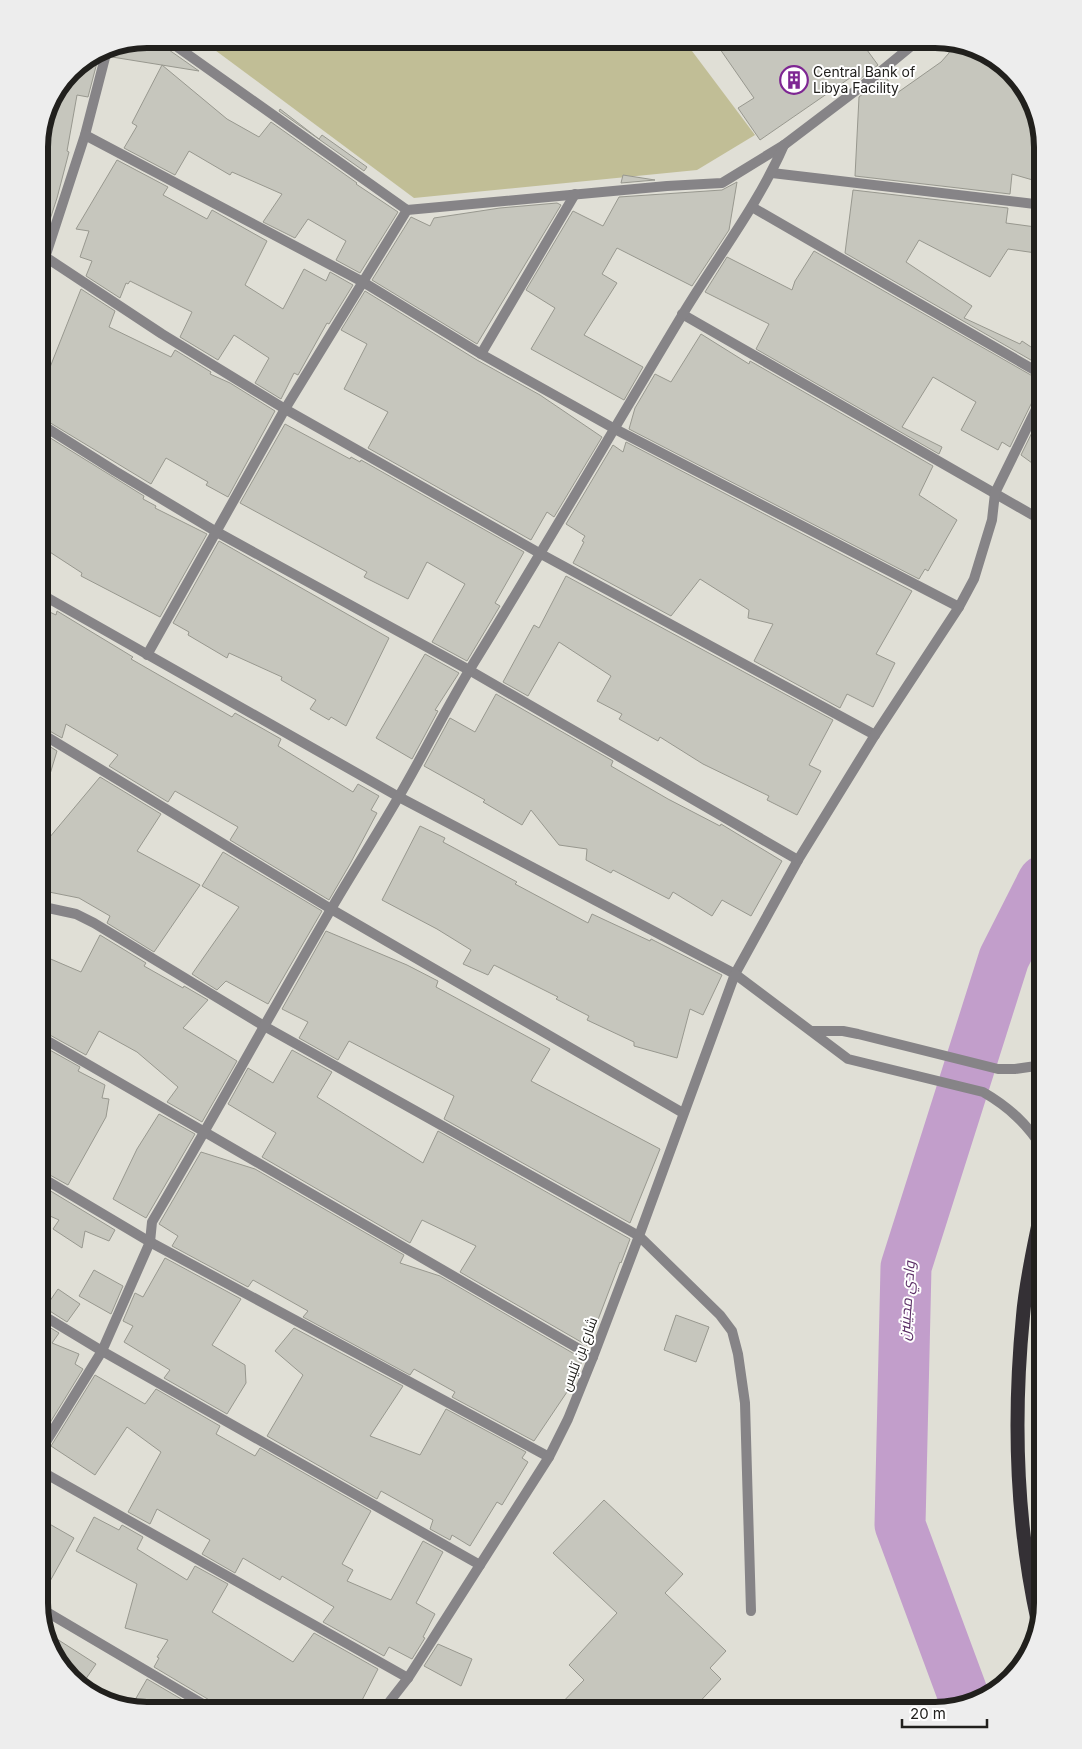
<svg xmlns="http://www.w3.org/2000/svg" width="1082" height="1749" viewBox="0 0 1082 1749" font-family="Inter,Cairo,sans-serif">
<style>
.green{fill:#c1be96}
.lines{fill:none;stroke-linecap:round;stroke-linejoin:round}
.river{stroke:#c29ecb;stroke-width:51}
.building{fill:#c6c6bd;stroke:#98988f}
.minor{stroke:#868487;stroke-width:10}
.tertiary{stroke:#868487;stroke-width:10}
.trunk{stroke:#343035;stroke-width:14}
.labels{text-anchor:middle;stroke-width:4;stroke-linejoin:round;paint-order:stroke}
.poi-label{font-size:14px;fill:#21201d;stroke:#fff;text-anchor:start}
.street-label{font-size:14px;fill:#21201d;stroke:#fff}
.water-label{font-size:15px;font-style:italic;fill:#5a2d65;stroke:#fff}
.rim{fill:none;stroke:#21201d;stroke-width:6}
</style>
<rect width="100%" height="100%" fill="#e0dfd6"/>
<!-- green -->
<path class="green" d="M200,39H683L755,135L697,170L414,198Z"/>
<g class="lines">
<!-- river -->
<path class="river" d="M966,1703L900,1525L906,1267L1004,958L1043,881"/>
</g>
<!-- building -->
<g class="building">
<path d="M146,39L159,40L162,45L199,71L112,57L115,45Z"/>
<path d="M713,39H859L878,65L860,79V71L760,140L738,108L754,98Z"/>
<path d="M951,42L992,56L1032,98L1043,146V183L1012,174L1010,194L855,176L859,97L885,76L897,93L941,62L949,53Z"/>
<path d="M100,51L88,97L77,95L67,151L69,152L57,198L44,238L39,237V139L47,105L70,70Z"/>
<path d="M162,65L227,119L259,137L271,122L357,183L356,184L398,212L360,273L336,260L346,241L308,219L295,238L263,222L282,194L232,172L230,175L189,151L175,175L124,148L137,126L132,123Z"/>
<path d="M280,109L319,139L322,135L367,167L364,171L279,111Z"/>
<path d="M117,160L168,187L163,195L207,219L212,210L267,241L245,285L283,309L304,269L326,281L330,272L353,285L329,324L327,323L298,375L294,373L281,399L255,383L269,358L234,335L218,360L180,337L192,312L130,281L128,284L126,283L120,298L86,276L92,261L80,257L89,231L76,229Z"/>
<path d="M623,175L655,180L621,183Z"/>
<path d="M737,182L729,230L692,286L617,248L602,274L617,283L584,335L643,367L624,400L531,349L555,308L526,290L573,211L603,226L619,197L722,190Z"/>
<path d="M853,190L1008,208L1006,223L1043,228V254L1008,249L990,277L919,240L906,262L972,306L964,318L1020,344L1022,341L1043,355V367L845,253Z"/>
<path d="M557,203L561,205L477,344L372,280L411,217L430,226L434,218L500,208Z"/>
<path d="M814,251L1043,382V388L1037,392L1010,447L1002,442L998,450L961,430L976,402L933,377L902,427L942,447L939,454L756,349L769,324L705,292L727,257L792,290L795,281Z"/>
<path d="M81,289L115,311L109,327L171,357L175,350L211,372L210,374L230,383L275,411L228,497L206,485L208,482L166,458L151,484L39,416V395Z"/>
<path d="M365,291L477,360L540,395L602,437L554,517L547,512L531,540L368,448L388,412L344,389L367,344L341,330Z"/>
<path d="M701,334L749,364L750,361L933,466L919,495L957,520L928,571L925,569L919,579L629,429L635,408L655,374L671,382Z"/>
<path d="M1043,410V471L1021,455Z"/>
<path d="M285,424L350,459L351,457L360,462L361,460L524,552L495,603L500,606L467,661L432,642L465,584L427,562L408,599L364,577L367,572L240,503Z"/>
<path d="M39,431L144,496L143,499L156,506L155,508L207,534L160,617L81,576L82,573L39,545Z"/>
<path d="M626,442L912,591L876,654L895,663L873,707L847,694L840,708L754,661L773,624L748,618L749,610L700,579L671,616L573,563L584,542L582,541L585,536L566,524L613,445L623,452Z"/>
<path d="M219,541L389,638L346,726L331,717L329,720L310,709L316,700L281,680L282,677L229,653L227,658L188,635L189,632L173,623Z"/>
<path d="M566,576L833,720L809,765L821,771L797,815L767,800L769,796L703,764L660,737L658,741L619,719L622,714L597,701L611,676L559,642L528,696L503,682L534,625L539,628Z"/>
<path d="M39,607L56,615L57,611L133,657L131,659L232,717L235,713L281,739L278,746L353,792L358,784L379,796L371,810L377,813L350,864L329,900L230,840L238,827L175,791L168,802L109,766L118,755L66,724L62,738L39,725Z"/>
<path d="M425,654L459,673L435,710L438,711L412,759L376,738Z"/>
<path d="M496,694L613,761L611,766L668,799L720,826L721,824L782,861L751,916L722,900L712,916L673,892L669,899L613,870L611,873L586,860L587,849L559,845L531,810L522,825L483,802L485,800L424,766L450,718L475,732Z"/>
<path d="M39,740L57,751L44,794L39,793Z"/>
<path d="M100,777L161,814L137,851L200,885L154,952L107,923L110,916L79,898L39,890V850Z"/>
<path d="M420,826L445,838L443,842L517,882L515,884L588,923L592,914L650,941L651,939L722,975L703,1015L690,1009L677,1058L634,1046V1042L587,1020L589,1016L556,999L558,997L494,965L488,975L463,964L471,950L437,929L382,900Z"/>
<path d="M223,852L322,911L268,1004L226,981L217,990L192,974L239,907L202,886Z"/>
<path d="M326,931L407,965L438,981L436,987L550,1049L531,1081L660,1149L630,1223L444,1119L454,1096L349,1041L338,1060L299,1038L308,1022L282,1009Z"/>
<path d="M100,935L146,963L144,966L183,988L184,986L208,1000L183,1028L237,1061L202,1122L167,1102L178,1087L137,1052L99,1031L86,1055L39,1029V954L81,972Z"/>
<path d="M39,1044L80,1067L78,1071L105,1085L102,1098L109,1099L106,1117L68,1185L39,1169Z"/>
<path d="M292,1050L332,1072L317,1097L423,1163L438,1131L630,1239L621,1263L620,1262L588,1346L460,1272L476,1246L422,1220L410,1243L262,1157L276,1133L228,1104L248,1068L273,1083Z"/>
<path d="M159,1114L195,1134L146,1218L113,1199L137,1149Z"/>
<path d="M201,1152L255,1169L404,1255L400,1263L440,1276L583,1359L571,1386L534,1441L452,1397L455,1392L414,1369L410,1375L303,1317L308,1311L253,1280L248,1287L172,1246L178,1236L159,1224Z"/>
<path d="M39,1184L115,1230L109,1241L85,1231L82,1248L53,1229L59,1220L50,1216L39,1236Z"/>
<path d="M165,1258L241,1299L212,1345L245,1365L246,1383L227,1414L164,1378L170,1370L124,1342L133,1326L123,1321L135,1293L143,1297Z"/>
<path d="M94,1270L123,1286L111,1314L79,1296Z"/>
<path d="M58,1289L80,1304L67,1322L45,1308Z"/>
<path d="M676,1315L709,1327L696,1362L664,1350Z"/>
<path d="M39,1321L59,1333L52,1343L79,1354L75,1364L83,1369L40,1439Z"/>
<path d="M294,1328L403,1386L370,1436L420,1455L446,1409L526,1452L522,1458L528,1462L502,1505L497,1502L470,1546L452,1535L450,1540L430,1529L433,1520L381,1491L377,1499L267,1436L303,1375L275,1351Z"/>
<path d="M95,1375L145,1404L156,1389L220,1426L216,1434L255,1456L260,1448L371,1511L342,1564L353,1570L347,1581L391,1600L423,1541L443,1552L416,1603L435,1614L423,1637L425,1638L412,1659L389,1647L384,1656L323,1622L334,1607L282,1576L280,1580L243,1558L235,1573L202,1554L210,1540L157,1509L150,1524L128,1512L161,1452L127,1427L95,1475L51,1446Z"/>
<path d="M604,1500L683,1574L665,1593L726,1651L710,1668L721,1679L692,1710H555L584,1680L569,1665L617,1613L553,1553Z"/>
<path d="M94,1517L119,1530L122,1525L143,1537L137,1549L187,1580L195,1566L228,1584L212,1612L293,1662L314,1633L378,1669L357,1710H220L216,1704L154,1667L159,1658L157,1657L168,1640L125,1628L137,1584L76,1551Z"/>
<path d="M39,1518L74,1538L39,1601Z"/>
<path d="M46,1632L96,1664L81,1686L50,1651Z"/>
<path d="M438,1644L472,1659L461,1686L424,1666Z"/>
<path d="M147,1679L200,1710H139L131,1707Z"/>
</g>
<g class="lines">
<!-- minor -->
<g class="minor">
<path d="M166,39L407,210L667,186L722,183L784,145L875,76L920,39"/>
<path d="M772,173L1043,205"/>
<path d="M752,207L1043,375"/>
<path d="M39,255L44,256L162,334L285,409L541,554L875,735"/>
<path d="M39,276L85,135L108,46"/>
<path d="M682,314L1043,521"/>
<path d="M481,354L575,194"/>
<path d="M39,423L115,471L215,531L469,670L798,860"/>
<path d="M39,593L399,797L735,974L798,860L875,735L959,607L615,429L481,354L363,282L85,135"/>
<path d="M959,607L974,579L992,520L995,493L1043,395"/>
<path d="M147,655L285,409L407,210"/>
<path d="M39,732L331,909L683,1113"/>
<path d="M39,906L76,914L94,923L264,1026L639,1236L720,1315L732,1331L738,1354L745,1403L751,1611"/>
<path d="M39,1036L593,1357"/>
<path d="M39,1176L150,1242L549,1457"/>
<path d="M39,1313L102,1351L480,1565"/>
<path d="M39,1453L102,1351L150,1242L152,1222C213,1119 270,1014 330,911C352,873 376,836 398,798C425,752 449,702 478,656C547,544 613,430 681,317C715,260 757,207 784,145"/>
<path d="M39,1470L408,1678"/>
<path d="M40,1608L213,1710"/>
</g>
<!-- tertiary -->
<g class="tertiary">
<path d="M812,1031H843L858,1034L998,1069H1015L1043,1065"/>
<path d="M383,1710L408,1678L480,1565L549,1457L568,1419L593,1357L639,1236L735,974L848,1059L983,1092C1009,1107 1027,1124 1043,1149"/>
</g>
<!-- trunk -->
<path class="trunk" d="M1038,1622C1016,1522 1013,1418 1023,1316C1026,1278 1036,1239 1043,1201"/>
</g>
<!-- icons -->
<defs>
<symbol id="building-ring" viewBox="-11 -11 22 22"><circle r="9.5" fill="#fff" stroke="#7e2693" stroke-width="1.5"/><path d="M-4-6H4V6H1V3H-1V6H-4ZM-2.5-4.3h1.7v1.8h-1.7ZM.8-4.3h1.7v1.8H.8ZM-2.5-1h1.7V.8h-1.7ZM.8-1h1.7V.8H.8Z" fill="#7e2693"/></symbol>
</defs>
<g fill-rule="evenodd">
<use href="#building-ring" x="778" y="64" width="32" height="32"/>
</g>
<g class="labels">
<!-- poi labels -->
<g class="poi-label">
<text x="813" y="77">Central Bank of<tspan x="813" dy="16">Libya Facility</tspan></text>
</g>
<!-- street labels -->
<g class="street-label">
<text transform="translate(579 1354) rotate(-69)" y="5">شارع بن تليس</text>
</g>
<!-- water labels -->
<g class="water-label">
<text transform="translate(907 1301) rotate(-86)" y="5">وادي مجينين</text>
</g>
</g>
<!-- crop -->
<path d="M0 0H1082V1749H0ZM147 48H935A99 99 0 0 1 1034 147V1603A99 99 0 0 1 935 1702H147A99 99 0 0 1 48 1603V147A99 99 0 0 1 147 48Z" fill="#ededed" fill-rule="evenodd"/>
<path class="rim" d="M147 48H935A99 99 0 0 1 1034 147V1603A99 99 0 0 1 935 1702H147A99 99 0 0 1 48 1603V147A99 99 0 0 1 147 48Z"/>
<!-- scale -->
<path d="M902 1719v8h85v-8" fill="none" stroke="#21201d" stroke-width="2.5"/>
<text x="910" y="1719" font-size="15" fill="#21201d" stroke="#ffffff" stroke-width="4" paint-order="stroke">20 m</text>
</svg>
